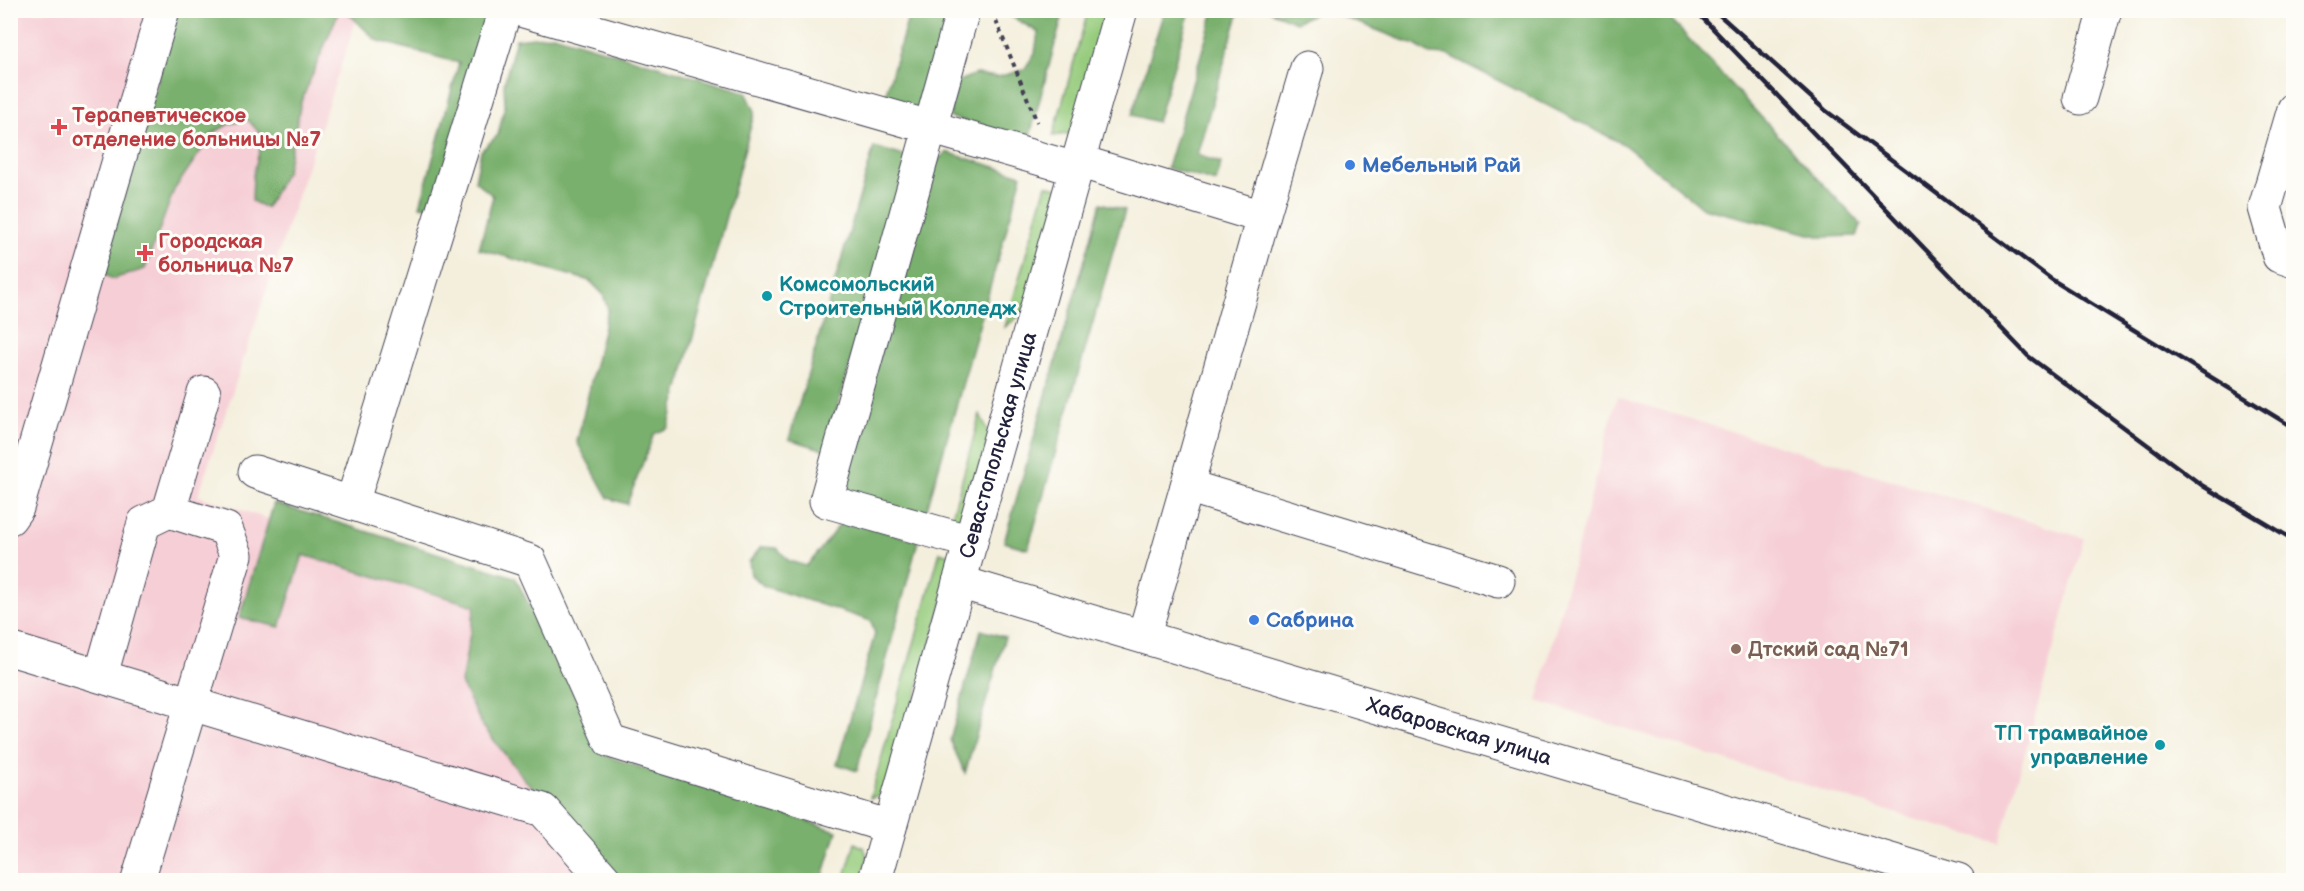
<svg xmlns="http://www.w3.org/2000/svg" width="2304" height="891" viewBox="0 0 2304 891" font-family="'Balsamiq Sans',sans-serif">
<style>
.built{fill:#f6cfd6}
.green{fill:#97cc7e;stroke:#5c775c;stroke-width:1.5}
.forest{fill:#79b06d;stroke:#4e6954;stroke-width:1.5}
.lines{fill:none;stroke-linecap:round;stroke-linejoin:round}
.minor-casing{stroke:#424153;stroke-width:35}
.path{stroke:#424153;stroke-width:4;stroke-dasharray:4.5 4.5;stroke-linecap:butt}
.minor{stroke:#fff;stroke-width:33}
.rail{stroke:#22223b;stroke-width:4.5}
.health-dot{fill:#e0444e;stroke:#fdfcf7;stroke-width:2}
.shop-dot{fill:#3f7fe0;stroke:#fdfcf7;stroke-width:2}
.culture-dot{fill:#0f9aa8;stroke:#fdfcf7;stroke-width:2}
.education-dot{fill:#8d6e63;stroke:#fdfcf7;stroke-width:2}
.labels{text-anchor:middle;stroke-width:6;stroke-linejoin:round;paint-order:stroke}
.health-label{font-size:21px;font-weight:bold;fill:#be3a42;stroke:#fdfcf7;text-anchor:start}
.shop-label{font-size:21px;font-weight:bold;fill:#366cbe;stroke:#fdfcf7;text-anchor:start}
.culture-label{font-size:21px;font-weight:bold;fill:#0d838f;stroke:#fdfcf7;text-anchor:start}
.street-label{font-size:21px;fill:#22223b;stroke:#fdfcf7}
.education-label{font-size:21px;font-weight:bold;fill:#785e54;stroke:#fdfcf7;text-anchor:start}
</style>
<rect width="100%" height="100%" fill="#fdfcf7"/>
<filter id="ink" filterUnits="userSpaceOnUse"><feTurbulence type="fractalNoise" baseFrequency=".0167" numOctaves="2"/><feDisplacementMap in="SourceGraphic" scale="12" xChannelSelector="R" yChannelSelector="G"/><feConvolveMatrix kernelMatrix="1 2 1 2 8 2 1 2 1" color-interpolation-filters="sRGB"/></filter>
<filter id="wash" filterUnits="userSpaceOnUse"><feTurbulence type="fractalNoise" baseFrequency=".008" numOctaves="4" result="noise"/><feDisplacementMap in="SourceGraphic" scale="24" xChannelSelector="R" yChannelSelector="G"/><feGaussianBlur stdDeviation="1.35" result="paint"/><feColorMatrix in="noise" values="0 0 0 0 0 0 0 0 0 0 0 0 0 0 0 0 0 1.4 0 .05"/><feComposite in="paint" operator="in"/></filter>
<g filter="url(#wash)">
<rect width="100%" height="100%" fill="#f4efdd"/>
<!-- built -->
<g class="built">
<path d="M10,11H359L198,496L506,596L596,784L805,880H11Z"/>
<path d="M1617,397L2084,538L2000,843L1927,823L1537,701Z"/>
</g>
<!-- green -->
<g class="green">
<path d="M1088,11H1114L1079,132L1053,136Z"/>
<path d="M1046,185L1062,189L1027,310L1005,327Z"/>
<path d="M980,414L992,441L969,525L951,520Z"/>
<path d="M940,552L956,557L890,786L881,795L870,798Z"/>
<path d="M855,843L864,848L868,857L862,880H844Z"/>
</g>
<!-- forest -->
<g class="forest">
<path d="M178,11H339L301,102L287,170L266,208L252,201L253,175L263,137L248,120L229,124L213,133L174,190L145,269L113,279L101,273Z"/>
<path d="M346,11H492L435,208L420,206L459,63L376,40Z"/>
<path d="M910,11H952L921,112L884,100Z"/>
<path d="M1002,11H1064L1029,139L949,117L958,81L976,74L997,77L1024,70L1035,53L1038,32Z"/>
<path d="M1164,11H1190L1157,122L1132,115Z"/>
<path d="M1214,11H1239L1197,155L1221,163L1216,182L1167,168Z"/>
<path d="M1270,11H1320L1296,22Z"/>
<path d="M1328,11H1663L1861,225L1857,236L1822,237L1703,208L1623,144L1448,55L1430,54L1415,45Z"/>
<path d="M553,35L746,92L755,111L668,428L654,434L627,504L608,498L577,442L608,309L603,294L590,281L479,249L493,196L475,181L481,151L498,135L505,105L504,84L516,39Z"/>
<path d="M874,147L911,158L825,450L789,439Z"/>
<path d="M946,152L1022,175L925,516L848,494L844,479L934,164Z"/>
<path d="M1101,203L1125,210L1028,549L1004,542Z"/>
<path d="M274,503L515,577L606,756L837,831L822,880H618L558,810L525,780L482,725L461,683L475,606L303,555L280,627L239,618Z"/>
<path d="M844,520L918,541L857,771L837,764L875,634L871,621L764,586L751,575L749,562L761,547L777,548L789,561L806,566C821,552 829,535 844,520Z"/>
<path d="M981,630L1005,637L965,773L950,740Z"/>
</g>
</g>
<g filter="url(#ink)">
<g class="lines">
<defs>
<g id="minor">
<path d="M520,10L1076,169"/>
<path d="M963,10L826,501L971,542"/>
<path d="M2080,98L2105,10"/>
<path d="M2294,109L2265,208L2279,256L2294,261"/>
<path d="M1078,161L1263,217L1187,486L1498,581"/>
<path d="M1263,217L1307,68"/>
<path d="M255,472L530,561L610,741L890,827"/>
<path d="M352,503L505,10"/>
<path d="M10,518L17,508L163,10"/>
<path id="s1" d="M959,582L1958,880"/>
<path d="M1144,635L1187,486"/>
<path d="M10,649L543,810L605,880"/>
<path d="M101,675L144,523L169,511L204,393"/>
<path d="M138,880L236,555L226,529L169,511"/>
<path id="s2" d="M875,880L1121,10"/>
</g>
</defs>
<!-- minor casing -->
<use href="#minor" class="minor-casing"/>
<!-- path -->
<path class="path" d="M996,21L1037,122"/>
<!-- minor -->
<use href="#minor" class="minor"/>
<!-- rail -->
<g class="rail">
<path d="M1695,10L2028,356L2203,486L2294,540"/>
<path d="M1714,10L1825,110L2051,279L2294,428"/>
</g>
</g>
</g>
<!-- markers -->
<g class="health-dot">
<path d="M56 118h6v6h6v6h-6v6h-6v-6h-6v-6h6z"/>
<path d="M142 244h6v6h6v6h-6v6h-6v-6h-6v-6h6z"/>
</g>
<g class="shop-dot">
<circle cx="1350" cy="165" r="6"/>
<circle cx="1254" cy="620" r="6"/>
</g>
<g class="culture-dot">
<circle cx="767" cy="296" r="6"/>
<circle cx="2160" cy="745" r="6"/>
</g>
<circle class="education-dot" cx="1736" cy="649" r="6"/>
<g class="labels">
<!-- health labels -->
<g class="health-label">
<text x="72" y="122">Терапевтическое<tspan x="72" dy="24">отделение больницы №7</tspan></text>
<text x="158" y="248">Городская<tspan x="158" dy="24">больница №7</tspan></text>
</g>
<!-- shop labels -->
<g class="shop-label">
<text x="1362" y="172">Мебельный Рай</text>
<text x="1266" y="627">Сабрина</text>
</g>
<!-- culture labels -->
<g class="culture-label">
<text x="779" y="291">Комсомольский<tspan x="779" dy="24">Строительный Колледж</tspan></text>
<text x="2148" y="740" text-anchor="end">ТП трамвайное<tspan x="2148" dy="24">управление</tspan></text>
</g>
<!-- street labels -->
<g class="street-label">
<text dy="7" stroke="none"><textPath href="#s2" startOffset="452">Севастопольская улица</textPath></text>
<text dy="7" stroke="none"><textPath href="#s1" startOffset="522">Хабаровская улица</textPath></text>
</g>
<!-- education labels -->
<g class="education-label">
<text x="1748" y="656">Дтский сад №71</text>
</g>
</g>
<!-- margin -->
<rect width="2304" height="891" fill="none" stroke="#fdfcf7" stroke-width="36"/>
</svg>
